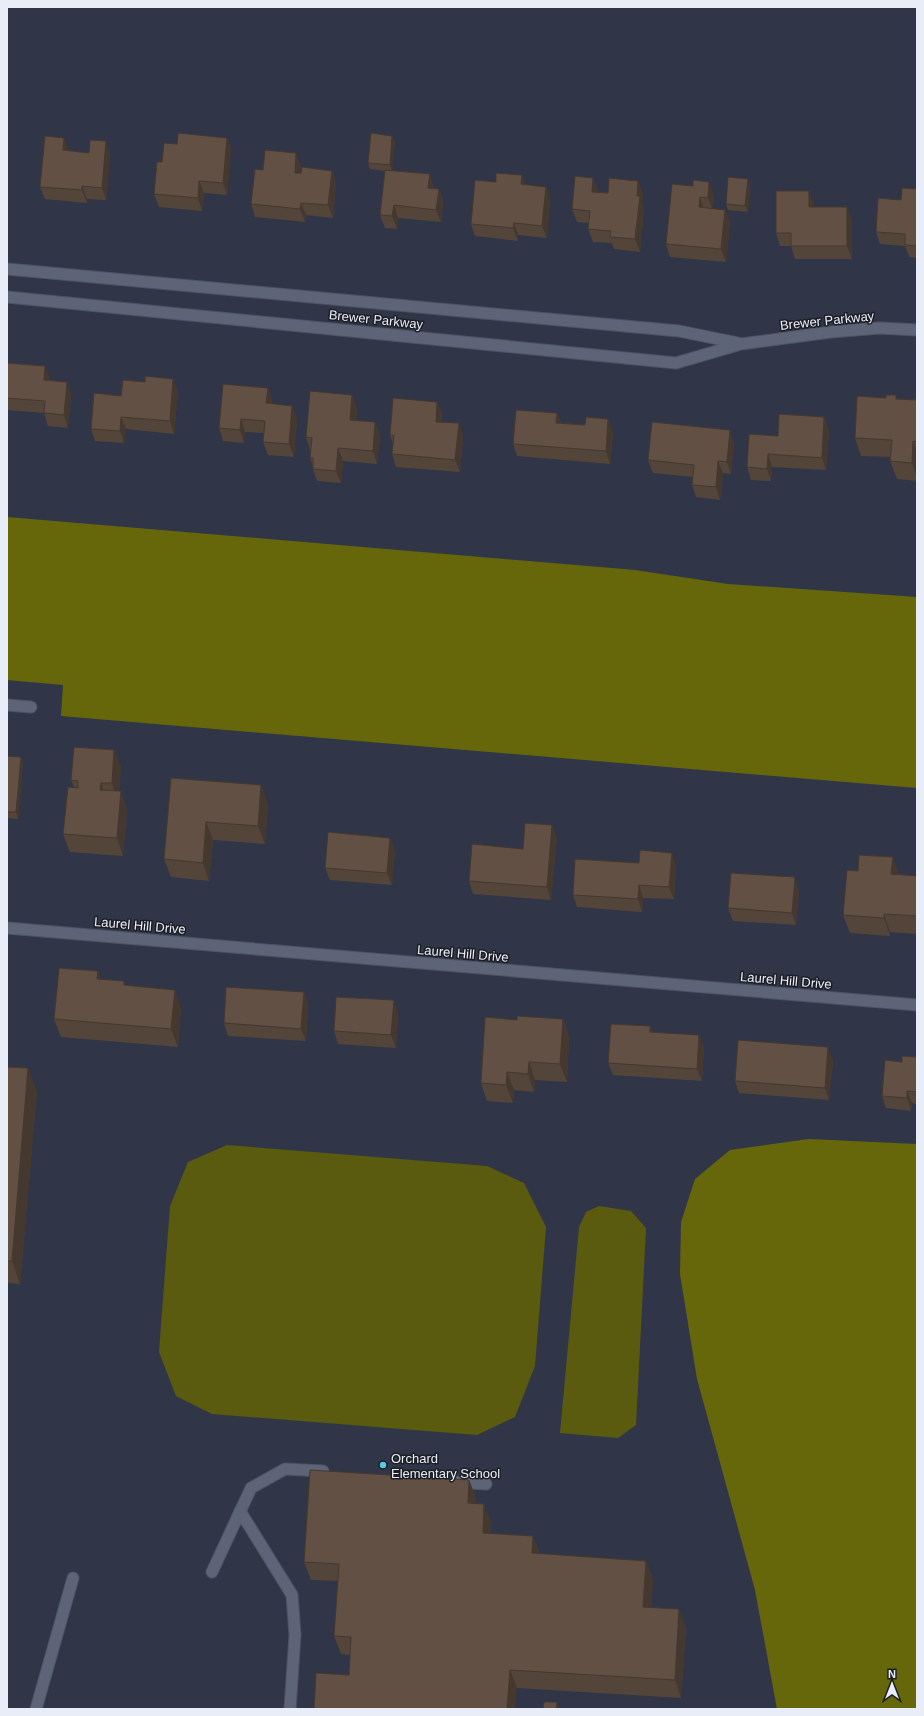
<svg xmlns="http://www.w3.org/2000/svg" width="924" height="1716" viewBox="0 0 924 1716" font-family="Arial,sans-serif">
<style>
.green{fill:#5a5b0f}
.forest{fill:#66670a}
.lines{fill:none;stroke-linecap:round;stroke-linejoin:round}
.service-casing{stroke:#4e5362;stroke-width:13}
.minor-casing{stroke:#4e5362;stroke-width:13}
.service{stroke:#5e6477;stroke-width:11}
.minor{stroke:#5e6477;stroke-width:11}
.wall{fill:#53453a}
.shaded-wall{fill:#44382f}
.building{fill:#615043;stroke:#44382f}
.poi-dot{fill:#58c9e4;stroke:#1b1e25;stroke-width:1.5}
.labels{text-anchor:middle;stroke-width:3;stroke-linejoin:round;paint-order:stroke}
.street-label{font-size:13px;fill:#e9edf8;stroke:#1b1e25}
.poi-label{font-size:13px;fill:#e9edf8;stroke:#1b1e25;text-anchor:start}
</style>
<rect width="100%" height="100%" fill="#303647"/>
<!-- green -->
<g class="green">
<path d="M227,1145L487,1166L524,1183L546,1227L535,1366L515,1417L477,1435L212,1414L176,1396L159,1352L170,1206L188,1162Z"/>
<path d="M599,1206L631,1211L646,1228L636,1425L618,1438L560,1433L579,1227L586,1212Z"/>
</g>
<!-- forest -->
<g class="forest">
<path d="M7,517L635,570L728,584L917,597V788L61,716L63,685L7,680Z"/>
<path d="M809,1139L917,1144V1709H777L755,1590L697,1379L680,1274L681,1222L695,1179L730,1150Z"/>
</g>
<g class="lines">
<defs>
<g id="service">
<path d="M7,705L31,707"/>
<path d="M456,1482L486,1484"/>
<path d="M240,1511L292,1595L295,1635L290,1709"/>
<path d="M212,1572L251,1488L285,1469L323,1471"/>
<path d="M36,1709L73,1578"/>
</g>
<g id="minor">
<path d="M7,269L679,331L738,343"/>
<path d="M7,297L676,363L741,344L831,332L880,328L917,330"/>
<path d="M7,928L917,1005"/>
</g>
</defs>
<!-- service casing -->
<use href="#service" class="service-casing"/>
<!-- minor casing -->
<use href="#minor" class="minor-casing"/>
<!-- service -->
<use href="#service" class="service"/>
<!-- minor -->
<use href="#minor" class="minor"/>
</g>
<!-- wall -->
<g class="wall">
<path d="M392,136L395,142L392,170L434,187V189H439L443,201L441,222L398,218L397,229L385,228L380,215L385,171L370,169L368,163Z"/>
<path d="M227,138L231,150L227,195L204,193L202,211L159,207L154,194L162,162L177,144Z"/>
<path d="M69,150V151L89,153L110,154L106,200L87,199V203L45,199L40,187Z"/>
<path d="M301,166L300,173L332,171L336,183L333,218L306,215L305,222L255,217L251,204L263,170Z"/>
<path d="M522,175L525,185L550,199L547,238L518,235V241L475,236L471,224L496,182Z"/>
<path d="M593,178L598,191V192L608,193H643L642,203L644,209L640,252L614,249L612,243L593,242L588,229L589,223L577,222L572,209Z"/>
<path d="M672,184L714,194L713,209L725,210L730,222L726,262L670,257L666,244Z"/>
<path d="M750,186L748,212L728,210L726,204Z"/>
<path d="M917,189V258L909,257L905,246L880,244L876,232L901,200Z"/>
<path d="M814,203V207L852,219V259H795L791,246H780L776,233Z"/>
<path d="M7,363L50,378L49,380L71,394L68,428L48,426L44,413L7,410Z"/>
<path d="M268,388L272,400V404L292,406L297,418L294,457L268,455L263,442L264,433L245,432L244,443L223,441L219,428Z"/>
<path d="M178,391L174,434L126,429L124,443L95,441L91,429L121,396Z"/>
<path d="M898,399L917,400V481L897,479L890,461V457L861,456L855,438Z"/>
<path d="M437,402L442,414L441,422L463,436L460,472L396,467L392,454L393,443L390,435Z"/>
<path d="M357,407L356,421L375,422L380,435L377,464L343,461L341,483L317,481L313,469V466L310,458V450L306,437Z"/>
<path d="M557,413L561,423L585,425L613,432L610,464L517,456L513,444Z"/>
<path d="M824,417L829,430L826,470L772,467L771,481L751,480L747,467L778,436Z"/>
<path d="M734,442L731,474L723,473L720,500L696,497L692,485L693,477L653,473L648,460Z"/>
<path d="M114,750L121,768L119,791L127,809L123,856L70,852L63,834L74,787L71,780Z"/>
<path d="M7,756L21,757L23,763L18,819L7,818Z"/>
<path d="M171,778L268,803L265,844L213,840L209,881L171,877L164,859Z"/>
<path d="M557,837L551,900L473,894L469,881L523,849Z"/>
<path d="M395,850L392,885L330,880L325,868Z"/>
<path d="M676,865L674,899L643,898L642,912L577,907L573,895Z"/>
<path d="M899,874L917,876V934L890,932V936L850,933L843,915Z"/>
<path d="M799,890L796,925L733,921L728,908Z"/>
<path d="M98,971L100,979L126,985L181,1008L178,1047L61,1037L54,1019Z"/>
<path d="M304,992L308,1005L306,1041L228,1036L224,1023Z"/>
<path d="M398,1013L396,1048L338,1044L334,1031Z"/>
<path d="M563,1019L569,1037L567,1082L535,1080L534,1092L514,1090L513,1103L487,1101L481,1083L517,1020Z"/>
<path d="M650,1026L652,1032L704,1047L702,1081L613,1075L608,1063Z"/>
<path d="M917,1057V1104L912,1103L911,1111L886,1108L882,1096L902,1062Z"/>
<path d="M833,1060L829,1100L739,1093L735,1081Z"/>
<path d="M7,1067L37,1091L20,1284L7,1283Z"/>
<path d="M469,1480L476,1498L475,1504L491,1522L490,1533L533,1536L540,1554L646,1561L653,1579L651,1607L686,1627L681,1698L517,1688L349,1675L350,1655L341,1654L334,1636L338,1581L311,1580L304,1562Z"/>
</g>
<!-- shaded-wall -->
<g class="shaded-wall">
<path d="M392,136L395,142L392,172L390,165Z"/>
<path d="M64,138L69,150L68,163L63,150Z"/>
<path d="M227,138L231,150L227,195L223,183Z"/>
<path d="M106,141L110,154L106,200L102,188Z"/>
<path d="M296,153L301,166L299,185L295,173Z"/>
<path d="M332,171L336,183L333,218L328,205Z"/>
<path d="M430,174L434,187L433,201L428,188Z"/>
<path d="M522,175L526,188L521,184Z"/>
<path d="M593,178L598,191L597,204L592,192Z"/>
<path d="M748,179L750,186L748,212L745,206Z"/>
<path d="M199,181L204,193L202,211L198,198Z"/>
<path d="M638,181L643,193L642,203L644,209L640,252L635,239L637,196Z"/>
<path d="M709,182L714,194L713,210L708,198Z"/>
<path d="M82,186L87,199V203L82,190Z"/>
<path d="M546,187L550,199L547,238L542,226Z"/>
<path d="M439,189L443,201L441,222L436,210Z"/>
<path d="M809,191L814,203V219L809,207Z"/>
<path d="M700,197L704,210L699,207Z"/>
<path d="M301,203L306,215L305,222L300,209Z"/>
<path d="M394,205L398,218L397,229L392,216Z"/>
<path d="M847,207L852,219V259L847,246Z"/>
<path d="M725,210L730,222L726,262L721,249Z"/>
<path d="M514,223L518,235V241L513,228Z"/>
<path d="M45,366L50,378L48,392L44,380Z"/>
<path d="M173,379L178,391L174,434L170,421Z"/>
<path d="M67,382L71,394L68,428L64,415Z"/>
<path d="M268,388L272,400L271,416L266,403Z"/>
<path d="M352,395L357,407L355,433L350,420Z"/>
<path d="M437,402L442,414L440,434L436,422Z"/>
<path d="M292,406L297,418L294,457L289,444Z"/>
<path d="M557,413L562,426L556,423Z"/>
<path d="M121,417L126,429L124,443L120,431Z"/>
<path d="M824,417L829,430L826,470L822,458Z"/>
<path d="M241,419L245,432L244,443L240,430Z"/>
<path d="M608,419L613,432L610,464L606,451Z"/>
<path d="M375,422L380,435L377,464L373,451Z"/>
<path d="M459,423L463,436L460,472L455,460Z"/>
<path d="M730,430L734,442L731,474L727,462Z"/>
<path d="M913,441L917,452V477L912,463Z"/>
<path d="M338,448L343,461L341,483L336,471Z"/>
<path d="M768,454L772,467L771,481L767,469Z"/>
<path d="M718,461L723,473L720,500L716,487Z"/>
<path d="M114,750L121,768L118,801L112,783Z"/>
<path d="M21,757L23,763L18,819L16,812Z"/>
<path d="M101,783L107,801L100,790Z"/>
<path d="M261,785L268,803L265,844L258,826Z"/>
<path d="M121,791L127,809L123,856L117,838Z"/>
<path d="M206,822L213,840L209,881L203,863Z"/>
<path d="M552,825L557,837L551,900L547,887Z"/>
<path d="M390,838L395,850L392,885L387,873Z"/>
<path d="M672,853L676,865L674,899L669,887Z"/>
<path d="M893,857L899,875L891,874Z"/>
<path d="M795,877L799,890L796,925L792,913Z"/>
<path d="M639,885L643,898L642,912L638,899Z"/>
<path d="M884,914L890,932V936L884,918Z"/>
<path d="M98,971L104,989L97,979Z"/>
<path d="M175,990L181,1008L178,1047L171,1029Z"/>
<path d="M304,992L308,1005L306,1041L301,1029Z"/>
<path d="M394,1000L398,1013L396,1048L391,1035Z"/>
<path d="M563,1019L569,1037L567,1082L560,1064Z"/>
<path d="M650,1026L654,1039L650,1032Z"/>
<path d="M699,1035L704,1047L702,1081L697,1069Z"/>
<path d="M828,1047L833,1060L829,1100L825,1088Z"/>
<path d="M529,1062L535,1080L534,1092L528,1074Z"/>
<path d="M28,1068L37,1091L20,1284L12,1261Z"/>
<path d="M507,1072L514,1090L513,1103L506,1085Z"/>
<path d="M907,1091L912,1103L911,1111L907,1098Z"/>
<path d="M469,1480L476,1498L474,1521L468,1503Z"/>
<path d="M484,1504L491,1522L489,1551L483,1533Z"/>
<path d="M533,1536L540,1554L532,1553Z"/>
<path d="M646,1561L653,1579L650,1625L643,1607Z"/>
<path d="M679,1609L686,1627L681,1698L675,1680Z"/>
<path d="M510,1670L517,1688L515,1709H507Z"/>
<path d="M557,1702L559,1709H556Z"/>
</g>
<!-- building -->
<g class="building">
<path d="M178,133L227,138L223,183L199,181L198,198L154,194L157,162H162L164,143L177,144Z"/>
<path d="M371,133L392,136L390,165L368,163Z"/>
<path d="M45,136L64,138L63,150L89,153L90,140L106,141L102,188L82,186V190L40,187Z"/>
<path d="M265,150L296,153L295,173H301L302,167L332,171L328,205L301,203L300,209L251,204L255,169L263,170Z"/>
<path d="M385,170L430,174L428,188L439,189L436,210L394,205L392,216L380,215Z"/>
<path d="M496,173L522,175L521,184L546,187L542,226L514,223L513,228L471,224L475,180L496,182Z"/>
<path d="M575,176L593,178L592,192L608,193L609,178L638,181L637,196H640L635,239L610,237L611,231L588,229L590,211L572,209Z"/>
<path d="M728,177L748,179L745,206L726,204Z"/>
<path d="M693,180L709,182L708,198L700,197L699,207L725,210L721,249L666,244L672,184L693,186Z"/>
<path d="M902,188L917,189V246L905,245V234L876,232L878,198L901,200Z"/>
<path d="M776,191H809V207H847V246H791V233H776Z"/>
<path d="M7,363L45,366L44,380L67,382L64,415L44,413L45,401L7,398Z"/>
<path d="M145,376L173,379L170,421L121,417L120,431L91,429L94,393L121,396L123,380L145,382Z"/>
<path d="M223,384L268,388L266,403L292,406L289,444L263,442L265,421L241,419L240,430L219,428Z"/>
<path d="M310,391L352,395L350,420L375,422L373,451L338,448L336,471L313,469V458H310L312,438L306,437Z"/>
<path d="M886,395H896V399L917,400V442L913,441L912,463L890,461L892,440L855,438L857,396L886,398Z"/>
<path d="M393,398L437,402L436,422L459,423L455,460L392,454L394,435H390Z"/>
<path d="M516,410L557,413L556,423L585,425L586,417L608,419L606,451L513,444Z"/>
<path d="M779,414L824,417L822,458L768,454L767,469L747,467L749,434L778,436Z"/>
<path d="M652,422L730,430L727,462L718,461L716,487L692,485L694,465L648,460Z"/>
<path d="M74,747L114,750L112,783H101L100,790L121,791L117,838L63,834L68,787L78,788V781L71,780Z"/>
<path d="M7,756L21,757L16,812H7Z"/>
<path d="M171,778L261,785L258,826L206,822L203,863L164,859Z"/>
<path d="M525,823L552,825L547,887L469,881L472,844L523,849Z"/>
<path d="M328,832L390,838L387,873L325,868Z"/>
<path d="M640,850L672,853L669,887L639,885L638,899L573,895L575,859L639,863Z"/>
<path d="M859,855L893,857L891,874L917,876V916L884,914V918L843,915L847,870L858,871Z"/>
<path d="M731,873L795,877L792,913L728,908Z"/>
<path d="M59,968L98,971L97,979L124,981V985L175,990L171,1029L54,1019Z"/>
<path d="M226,987L304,992L301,1029L224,1023Z"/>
<path d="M336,997L394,1000L391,1035L334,1031Z"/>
<path d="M517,1016L563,1019L560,1064L529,1062L528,1074L507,1072L506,1085L481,1083L485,1017L517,1020Z"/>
<path d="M611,1024L650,1026V1032L699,1035L697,1069L608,1063Z"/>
<path d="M738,1040L828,1047L825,1088L735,1081Z"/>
<path d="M902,1056L917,1057V1092L907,1091V1098L882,1096L885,1060L902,1062Z"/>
<path d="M7,1067L28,1068L12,1261H7Z"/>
<path d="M310,1470L469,1480L468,1503L484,1504L483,1533L533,1536L532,1553L646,1561L643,1607L679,1609L675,1680L510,1670L507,1709H314L316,1673L349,1675L351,1637L334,1636L339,1564L304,1562Z"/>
<path d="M544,1702H557L556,1709H543Z"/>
</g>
<!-- markers -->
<circle class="poi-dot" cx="383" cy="1465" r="4"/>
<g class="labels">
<!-- street labels -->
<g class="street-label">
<text transform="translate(376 319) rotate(6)" y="5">Brewer Parkway</text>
<text transform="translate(827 320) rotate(-6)" y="5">Brewer Parkway</text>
<text transform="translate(140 925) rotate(5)" y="5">Laurel Hill Drive</text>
<text transform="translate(463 953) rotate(5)" y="5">Laurel Hill Drive</text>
<text transform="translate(786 980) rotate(5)" y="5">Laurel Hill Drive</text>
</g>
<!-- poi labels -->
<g class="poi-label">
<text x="391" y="1463">Orchard<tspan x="391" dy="15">Elementary School</tspan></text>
</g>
</g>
<!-- border -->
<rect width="924" height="1716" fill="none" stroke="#e9edf8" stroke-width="16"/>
<!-- north arrow -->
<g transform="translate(892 1684)" stroke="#1b1e25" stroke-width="3" paint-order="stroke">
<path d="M0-3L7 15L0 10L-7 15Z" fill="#e9edf8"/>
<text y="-6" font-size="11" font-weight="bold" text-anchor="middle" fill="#e9edf8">N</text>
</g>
</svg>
